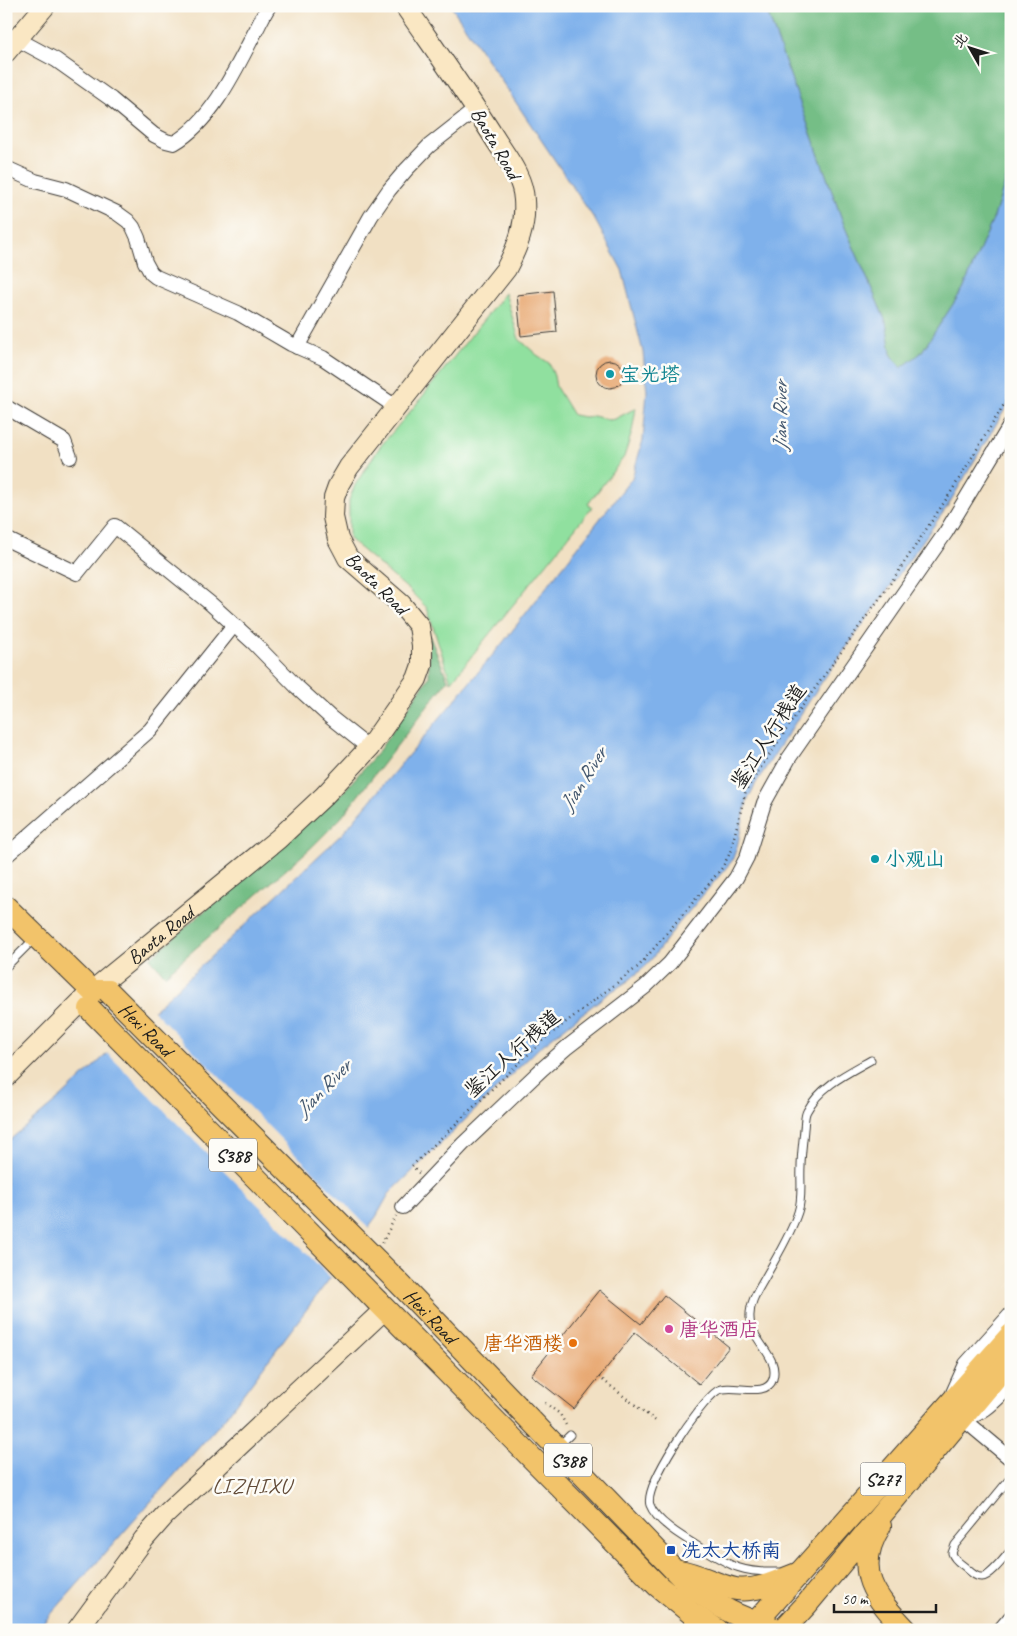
<svg xmlns="http://www.w3.org/2000/svg" width="1017" height="1636" viewBox="0 0 1017 1636" font-family="Caveat,'LXGW WenKai TC',sans-serif">
<style>
.green{fill:#90e09f;stroke:#567e5e}
.forest{fill:#74be86;stroke:#486d51}
.water{fill:#7fb1eb;stroke:#4e6684}
.pier{fill:#f1e0c3}
.building{fill:#e7a56d}
.lines{fill:none;stroke-linecap:round;stroke-linejoin:round}
.lane-casing{stroke:#3c3935;stroke-width:9}
.street-casing{stroke:#3c3935;stroke-width:16}
.secondary-casing{stroke:#3c3935;stroke-width:22}
.primary-casing{stroke:#3c3935;stroke-width:24}
.path{stroke:#3c3935;stroke-width:2.5;stroke-dasharray:1 4;stroke-linecap:butt}
.lane{stroke:#fff;stroke-width:7}
.street{stroke:#fff;stroke-width:14}
.secondary{stroke:#fae7c3;stroke-width:20}
.primary{stroke:#f2c36a;stroke-width:22}
.primary-bridge-casing{stroke:#3c3935;stroke-width:24;stroke-linecap:butt}
.primary-bridge{stroke:#f2c36a;stroke-width:22}
.culture-dot{fill:#0f9aa8;stroke:#fdfcf7;stroke-width:2}
.hotel-dot{fill:#d1479c;stroke:#fdfcf7;stroke-width:2}
.food-dot{fill:#e8710a;stroke:#fdfcf7;stroke-width:2}
.transit-dot{fill:#1a4fb4;stroke:#fdfcf7;stroke-width:2}
.labels{text-anchor:middle;stroke-width:5;stroke-linejoin:round;paint-order:stroke}
.shield{fill:#fdfcf7;stroke:#605f5e;stroke-width:1}
.shield-label{font-size:19px;font-weight:bold;fill:#1c1c1c}
.street-label{font-size:20px;fill:#1c1c1c;stroke:#fdfcf7}
.culture-label{font-size:20px;fill:#0d838f;stroke:#fdfcf7;text-anchor:start}
.hotel-label{font-size:20px;fill:#b23c85;stroke:#fdfcf7;text-anchor:start}
.food-label{font-size:20px;fill:#c56008;stroke:#fdfcf7;text-anchor:end}
.transit-label{font-size:20px;fill:#164399;stroke:#fdfcf7;text-anchor:start}
.water-label{font-size:21px;font-style:italic;fill:#44586f;stroke:#fdfcf7}
.quarter-label{font-size:22px;letter-spacing:1px;fill:#634c38;stroke:#fdfcf7}
</style>
<rect width="100%" height="100%" fill="#fdfcf7"/>
<filter id="ink" filterUnits="userSpaceOnUse"><feTurbulence type="fractalNoise" baseFrequency=".02" numOctaves="2"/><feDisplacementMap in="SourceGraphic" scale="10" xChannelSelector="R" yChannelSelector="G"/><feConvolveMatrix kernelMatrix="1 2 1 2 8 2 1 2 1" color-interpolation-filters="sRGB"/></filter>
<filter id="wash" filterUnits="userSpaceOnUse"><feTurbulence type="fractalNoise" baseFrequency=".0096" numOctaves="4" result="noise"/><feDisplacementMap in="SourceGraphic" scale="20" xChannelSelector="R" yChannelSelector="G"/><feGaussianBlur stdDeviation="1.12" result="paint"/><feColorMatrix in="noise" values="0 0 0 0 0 0 0 0 0 0 0 0 0 0 0 0 0 1.4 0 .05"/><feComposite in="paint" operator="in"/></filter>
<g filter="url(#wash)">
<rect width="100%" height="100%" fill="#f1e0c3"/>
<!-- green -->
<path class="green" d="M505,293L519,339L537,355L549,363L554,376L556,387L573,415L585,417L594,416L609,420L615,419L636,408L632,432L624,457L588,504L592,507C546,566 497,623 451,682L427,608L409,590L349,539V500L355,485L379,448L414,407Z"/>
<!-- forest -->
<g class="forest">
<path d="M765,6H1011V164L994,217L963,289L921,353L901,369L891,354L886,322L844,225Z"/>
<path d="M429,635L448,680L340,819L312,847L165,975L150,958L343,792L378,752L429,677Z"/>
</g>
<!-- water -->
<path class="water" d="M451,6H765L844,225L886,322L891,354L901,368L921,353L963,289L994,217L1011,164V399L947,507L819,686L756,783L747,801L737,847L732,861L679,923L647,965L628,981L606,995L540,1047L389,1194L376,1217L225,1418L37,1630H6V1143L61,1097L343,833L501,645L632,478L643,440L647,392L643,352L622,270L595,220Z"/>
<!-- pier -->
<path class="pier" d="M151,1008L370,1229L332,1279L105,1051Z"/>
<g id="blocks">
<!-- building -->
<g class="building">
<path d="M553,291L557,332L521,336L517,295Z"/>
<circle cx="610" cy="374" r="14"/>
<path d="M599,1290L641,1324L664,1295L729,1347L699,1384L635,1332L574,1409L531,1375Z"/>
</g>
</g>
</g>
<g filter="url(#ink)">
<use href="#blocks" fill-opacity="0" stroke="#3c3935" stroke-width="1"/>
<g class="lines">
<defs>
<g id="lane">
<path d="M6,967L34,939"/>
<path d="M541,1463L570,1435"/>
<path d="M1011,1477L955,1545L952,1553C954,1560 960,1563 965,1567C970,1571 976,1578 982,1577C990,1577 1005,1557 1011,1550"/>
<path d="M779,1572C743,1573 732,1567 701,1548C686,1539 656,1522 650,1505C643,1486 700,1402 717,1391C731,1382 766,1400 773,1379C780,1356 750,1340 750,1318C749,1302 759,1289 766,1276C777,1256 791,1234 798,1212C803,1198 800,1181 801,1167C801,1154 803,1142 804,1129C805,1123 804,1116 807,1111C820,1086 848,1073 871,1060"/>
</g>
<g id="street">
<path d="M6,35L17,39L56,60L111,99L154,135L166,141L174,143C211,122 235,71 254,34C259,25 263,15 269,6"/>
<path d="M6,168L35,181L66,189L117,213L128,221L133,227L138,238L145,262L151,273L156,277L238,313L291,344L323,358L396,407"/>
<path d="M297,347L371,216L389,190L406,170L429,146L476,109"/>
<path d="M6,407L64,441L70,457"/>
<path d="M6,539L77,573L115,526L211,604L254,643L296,686L330,717L369,748"/>
<path d="M6,856L150,730L234,625"/>
<path d="M403,1207L463,1144L542,1069L566,1048L645,987L670,963L736,878L747,857L764,803L789,758L946,532L1011,424"/>
<path d="M953,1393L966,1364L1011,1314"/>
<path d="M962,1418L1011,1459"/>
<path d="M965,1418C985,1414 997,1398 1011,1385"/>
<path d="M1000,1630L1011,1617"/>
</g>
<g id="secondary">
<path d="M6,52L45,6"/>
<path id="s1" d="M6,1077L92,991L278,839L324,796L369,748L417,679L422,665V645L419,626L401,604L348,558L338,539L333,517L334,498L339,484L349,467L506,269C518,246 526,226 524,200C523,178 508,159 497,142C468,95 436,51 405,6"/>
<path d="M77,1630L144,1539L165,1515L385,1309"/>
</g>
<g id="primary">
<path d="M6,907L92,991H108"/>
<path id="s2" d="M396,1280L687,1583C719,1609 740,1618 779,1630"/>
<path d="M377,1301L658,1586L691,1613L717,1630"/>
<path d="M880,1526C852,1571 875,1597 906,1630"/>
<path d="M679,1571C699,1574 717,1586 736,1589C756,1592 779,1581 797,1574"/>
<path d="M749,1630L1011,1335"/>
<path d="M783,1630L807,1604L1011,1359"/>
</g>
</defs>
<!-- lane casing -->
<use href="#lane" class="lane-casing"/>
<!-- street casing -->
<use href="#street" class="street-casing"/>
<!-- secondary casing -->
<use href="#secondary" class="secondary-casing"/>
<!-- primary casing -->
<use href="#primary" class="primary-casing"/>
<!-- path -->
<g class="path">
<path d="M419,1173L412,1166L544,1039L639,966L722,868L730,853L746,790L798,712L892,581L951,492L1011,393"/>
<path d="M382,1243L396,1216"/>
<path d="M599,1377L657,1422"/>
<path d="M545,1403L560,1414L567,1427"/>
</g>
<!-- lane -->
<use href="#lane" class="lane"/>
<!-- street -->
<use href="#street" class="street"/>
<!-- secondary -->
<use href="#secondary" class="secondary"/>
<!-- primary -->
<use href="#primary" class="primary"/>
<defs>
<g id="primary-bridge">
<path id="s3" d="M108,991L396,1280"/>
<path d="M90,1009L377,1301"/>
</g>
</defs>
<!-- primary-bridge casing -->
<use href="#primary-bridge" class="primary-bridge-casing"/>
<!-- primary-bridge -->
<use href="#primary-bridge" class="primary-bridge"/>
</g>
</g>
<!-- markers -->
<g class="culture-dot">
<circle cx="610" cy="374" r="5"/>
<circle cx="875" cy="859" r="5"/>
</g>
<circle class="hotel-dot" cx="669" cy="1329" r="5"/>
<circle class="food-dot" cx="573" cy="1343" r="5"/>
<rect class="transit-dot" x="666" y="1545" width="10" height="10" rx="2.5"/>
<g class="labels">
<!-- shield labels -->
<g class="shield">
<rect x="209" y="1138.5" width="48" height="33" rx="4"/>
<rect x="544" y="1443.5" width="48" height="33" rx="4"/>
<rect x="860.5" y="1462.5" width="45" height="33" rx="4"/>
</g>
<g class="shield-label">
<text x="233" y="1162">S388</text>
<text x="568" y="1467">S388</text>
<text x="883" y="1486">S277</text>
</g>
<!-- street labels -->
<g class="street-label">
<text transform="translate(496 143) rotate(60)" y="7">Baota Road</text>
<text transform="translate(377 583) rotate(45)" y="7">Baota Road</text>
<text transform="translate(768 736) rotate(-57)" y="7">鉴江人行栈道</text>
<text dy="7" stroke="none"><textPath href="#s1" startOffset="210">Baota Road</textPath></text>
<text dy="7" stroke="none"><textPath href="#s3" startOffset="54">Hexi Road</textPath></text>
<text transform="translate(512 1053) rotate(-42)" y="7">鉴江人行栈道</text>
<text dy="7" stroke="none"><textPath href="#s2" startOffset="50">Hexi Road</textPath></text>
</g>
<!-- culture labels -->
<g class="culture-label">
<text x="620" y="381">宝光塔</text>
<text x="885" y="866">小观山</text>
</g>
<!-- hotel labels -->
<g class="hotel-label">
<text x="679" y="1336">唐华酒店</text>
</g>
<!-- food labels -->
<g class="food-label">
<text x="563" y="1350">唐华酒楼</text>
</g>
<!-- transit labels -->
<g class="transit-label">
<text x="681" y="1557">冼太大桥南</text>
</g>
<!-- water labels -->
<g class="water-label">
<text transform="translate(780 416) rotate(-90)" y="7">Jian River</text>
<text transform="translate(583 779) rotate(-58)" y="7">Jian River</text>
<text transform="translate(323 1088) rotate(-46)" y="7">Jian River</text>
</g>
<!-- quarter labels -->
<g class="quarter-label">
<text x="252" y="1493">LIZHIXU</text>
</g>
</g>
<!-- margin -->
<rect width="1017" height="1636" fill="none" stroke="#fdfcf7" stroke-width="25"/>
<!-- north arrow -->
<g transform="translate(970 48) rotate(309)" stroke="#fdfcf7" stroke-width="4" paint-order="stroke">
<path d="M0-4L9 19L0 12L-9 19Z" fill="#1c1c1c"/>
<text y="-8" font-size="14" font-weight="bold" text-anchor="middle" fill="#1c1c1c">北</text>
</g>
<!-- scale -->
<path d="M834 1604v8h102v-8" fill="none" stroke="#1c1c1c" stroke-width="2.5"/>
<text x="842" y="1604" font-size="15" fill="#1c1c1c" stroke="#fdfcf7" stroke-width="4" paint-order="stroke">50 m</text>
</svg>
